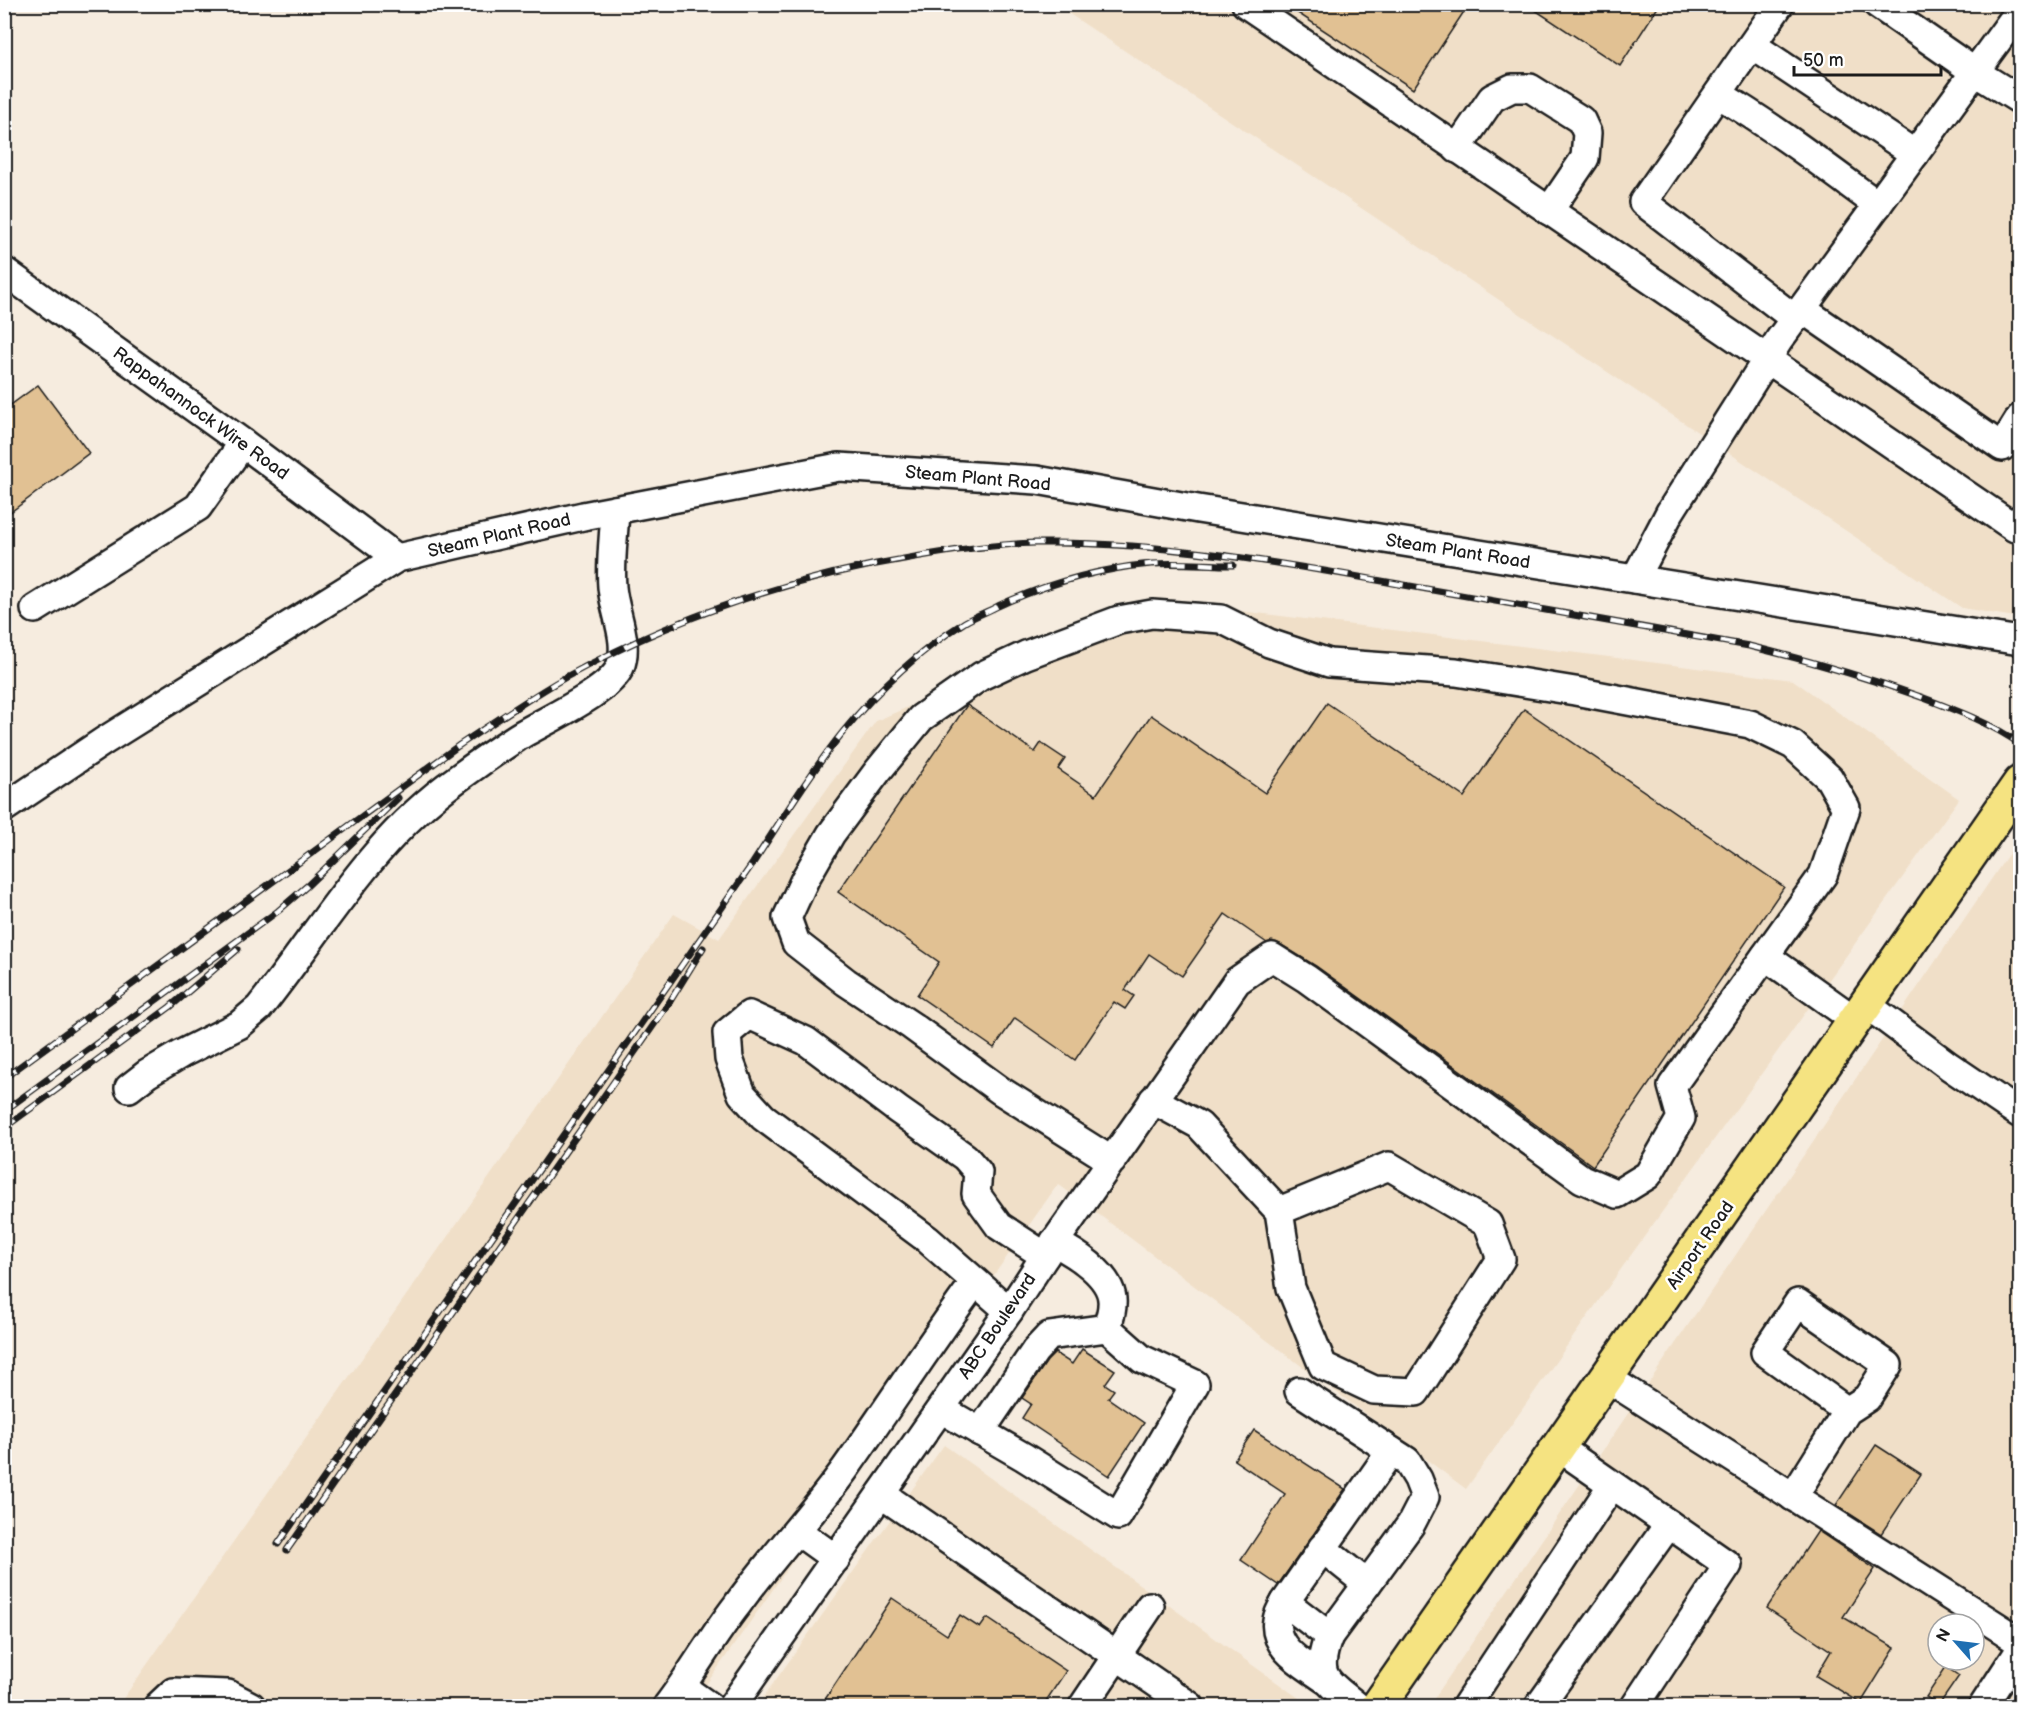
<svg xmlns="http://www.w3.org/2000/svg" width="2025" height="1711" viewBox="0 0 2025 1711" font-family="'Balsamiq Sans',sans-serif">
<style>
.built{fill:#f0dfc8;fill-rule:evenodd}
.building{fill:#e1c193;stroke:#1c1c1c;stroke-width:1.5}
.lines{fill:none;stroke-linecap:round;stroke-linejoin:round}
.minor-casing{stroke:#1c1c1c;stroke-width:32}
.highway-casing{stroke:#1c1c1c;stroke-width:38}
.minor{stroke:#fff;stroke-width:27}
.highway{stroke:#f5e381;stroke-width:33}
.rail-casing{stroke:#1c1c1c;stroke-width:7}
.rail{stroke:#fff;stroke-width:4.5;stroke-dasharray:14;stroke-linecap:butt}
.labels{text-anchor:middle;stroke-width:5;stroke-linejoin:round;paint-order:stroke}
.street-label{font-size:18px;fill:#1c1c1c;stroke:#fff}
</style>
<rect width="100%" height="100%" fill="#f6ecdf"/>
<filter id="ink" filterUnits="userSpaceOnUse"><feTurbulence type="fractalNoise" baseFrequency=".0167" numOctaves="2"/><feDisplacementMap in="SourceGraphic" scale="12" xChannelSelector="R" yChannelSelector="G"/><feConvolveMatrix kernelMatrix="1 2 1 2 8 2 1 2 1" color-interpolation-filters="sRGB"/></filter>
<g filter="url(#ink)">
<!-- built -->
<g class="built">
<path d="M1056,5H2020V618L1962,608Z"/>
<path d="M1152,600L1793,680L1959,799L1626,1262L1466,1489L1058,1184L691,1706H118L674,914L719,939L876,721Z"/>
<path d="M2020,837V1706H1429ZM1938,1624H1974V1660H1938Z"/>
<path d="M944,1445L1310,1706H757Z"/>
</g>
<!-- building -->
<g class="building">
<path d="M1284,4H1469L1413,89Z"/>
<path d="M1526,4H1660L1620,66Z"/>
<path d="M38,385L89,453L4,517V410Z"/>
<path d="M1327,703L1464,797L1524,709L1784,887L1593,1166L1316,966L1280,944L1272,941L1267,943L1225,914L1182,976L1149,954L1125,990L1134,996L1125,1009L1114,1002L1075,1060L1015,1018L994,1048L917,995L939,962L838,892L967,705L1035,752L1041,743L1065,759L1058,769L1096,795L1151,715L1265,793Z"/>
<path d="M1082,1349L1115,1370L1105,1384L1114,1390L1108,1398L1144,1423L1109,1476L1022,1418L1031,1404L1022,1398L1047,1361L1055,1353L1072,1364Z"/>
<path d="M1254,1430L1345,1489L1278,1585L1241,1560L1285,1494L1234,1460Z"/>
<path d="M1876,1445L1921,1474L1881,1534L1836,1505Z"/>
<path d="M1818,1531L1875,1569L1843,1617L1895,1648L1861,1703L1816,1676L1831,1651L1767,1608Z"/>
<path d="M892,1598L947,1635L960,1615L980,1628L987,1618L1066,1671L1042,1707H820Z"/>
<path d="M1946,1667L1959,1676L1939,1705L1926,1697Z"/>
</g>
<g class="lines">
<defs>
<g id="minor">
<path d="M1246,4L2015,528L2020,519"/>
<path d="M1780,4L1643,202L1795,319"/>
<path d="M1877,4L1975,72L2020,100"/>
<path d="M1752,45L1915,154"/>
<path d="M1718,94C1774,127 1826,167 1878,205"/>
<path d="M1457,149L1492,98L1512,88H1530L1581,120L1587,133L1585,158L1549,211"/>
<path d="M4,271L243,443L397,558"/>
<path d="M1802,309L2002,447L2020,418"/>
<path d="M1635,579L1670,512L1779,340L2020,10"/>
<path d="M35,609L198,507L243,443"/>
<path d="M4,808L104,741L397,558L583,516L839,467L1037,480L1198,509L2020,641"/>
<path d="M1765,956L1856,1021"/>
<path d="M1867,1005L1949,1066L2020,1114"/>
<path d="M129,1088L147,1074L181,1054L239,1025L259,1008C323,928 371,840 457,779C476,765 496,751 516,738C541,722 610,692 620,667C630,643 614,612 612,587C610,562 614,535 615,510"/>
<path d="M1153,1100L1199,1125L1279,1211L1291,1288L1323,1366L1374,1390L1416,1392L1501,1259L1488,1224L1389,1166L1279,1211"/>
<path d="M1009,1311L927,1239L763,1117L742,1094L729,1059L727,1033L749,1015L806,1041L898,1110L965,1157L978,1172L976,1194L999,1226L1045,1256"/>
<path d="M1607,1378L2020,1641"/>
<path d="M1299,1391L1407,1461L1418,1479L1425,1497L1411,1524L1329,1636C1313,1678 1327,1681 1357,1706"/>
<path d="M941,1409L1024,1457L1118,1516L1195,1384L1142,1359L1107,1328C1109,1320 1112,1312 1112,1305C1115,1277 1075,1253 1054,1242"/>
<path d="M980,1432L1035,1351L1049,1336L1107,1328"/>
<path d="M1558,1447L1728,1565L1635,1706"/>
<path d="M881,1494L1190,1706"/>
<path d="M1793,1497L1847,1411L1765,1352L1798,1303L1888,1365L1867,1398L1847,1411"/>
<path d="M797,1531L836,1559"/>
<path d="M1322,1548L1367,1584"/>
<path d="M1285,1602L1329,1636"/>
<path d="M1326,1680C1306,1665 1272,1649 1277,1620C1278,1614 1282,1607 1285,1602L1391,1451"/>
<path d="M682,1687L709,1706"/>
<path d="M158,1706L173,1692L228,1694L251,1706"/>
<path d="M667,1706C692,1673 712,1637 737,1605C771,1558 811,1516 845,1469C889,1407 930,1343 975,1282"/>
<path d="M732,1706L1009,1311L1045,1256L1237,981L1272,957L1307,979L1582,1179L1617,1194L1648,1175L1681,1118L1672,1086L1823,875L1846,808L1829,778L1793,745L1750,724L1575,691L1456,672L1329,663L1269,643L1221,619L1152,614L1119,620L1026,655L981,676L921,718L877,772L831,834L805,879L787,918L796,943L846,982L912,1026L1001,1091L1112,1161"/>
<path d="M1083,1706L1150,1606"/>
<path d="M1466,1706L1612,1485"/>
<path d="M1539,1706L1669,1524"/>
<path d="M1983,1706L2020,1649"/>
</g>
<path id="highway" d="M1378,1706L2020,783"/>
</defs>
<!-- minor casing -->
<use href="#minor" class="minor-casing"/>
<!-- highway casing -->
<use href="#highway" class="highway-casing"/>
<!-- minor -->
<use href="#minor" class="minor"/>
<!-- highway -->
<use href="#highway" class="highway"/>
<defs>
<g id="rail">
<path d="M4,1078L458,746C493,723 529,698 566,677C675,617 792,577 915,557C954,550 996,544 1036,543C1159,541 1283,563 1404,585C1519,605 1634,626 1749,646C1807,660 1865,677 1921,697C1955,710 1991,723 2020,744"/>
<path d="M4,1111L278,911L307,886L398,798"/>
<path d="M4,1128L170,1007L238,949"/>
<path d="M278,1544L753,863C782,819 810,773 843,732C877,690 919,651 965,622C975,616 987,612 998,606C1046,584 1097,569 1151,564C1178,562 1206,565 1233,565"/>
<path d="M287,1550L669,1003L703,948"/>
</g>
</defs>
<!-- rail casing -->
<use href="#rail" class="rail-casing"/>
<!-- rail -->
<use href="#rail" class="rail"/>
</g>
</g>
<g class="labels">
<!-- street labels -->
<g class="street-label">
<text transform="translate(201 413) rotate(36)" y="6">Rappahannock Wire Road</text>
<text transform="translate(978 478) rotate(5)" y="6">Steam Plant Road</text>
<text transform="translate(499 535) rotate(-13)" y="6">Steam Plant Road</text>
<text transform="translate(1458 551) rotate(9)" y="6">Steam Plant Road</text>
<text transform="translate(1700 1245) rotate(-55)" y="6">Airport Road</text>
<text transform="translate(997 1326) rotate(-56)" y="6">ABC Boulevard</text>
</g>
</g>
<!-- margin -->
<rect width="2025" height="1711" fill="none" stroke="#fff" stroke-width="24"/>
<rect x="12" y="12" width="2001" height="1687" fill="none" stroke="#1c1c1c" stroke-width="2" filter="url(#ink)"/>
<!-- north arrow -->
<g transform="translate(1956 1642) rotate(298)"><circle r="28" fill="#ffffff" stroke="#a4a4a4" stroke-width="1.5"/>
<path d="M0-4.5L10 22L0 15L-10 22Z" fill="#1f6fb2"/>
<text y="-9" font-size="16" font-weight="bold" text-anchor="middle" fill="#1c1c1c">N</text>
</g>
<!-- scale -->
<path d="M1794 66v9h147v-9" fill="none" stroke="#1c1c1c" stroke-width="3"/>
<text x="1803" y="66" font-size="18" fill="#1c1c1c" stroke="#ffffff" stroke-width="4.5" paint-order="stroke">50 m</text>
</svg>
